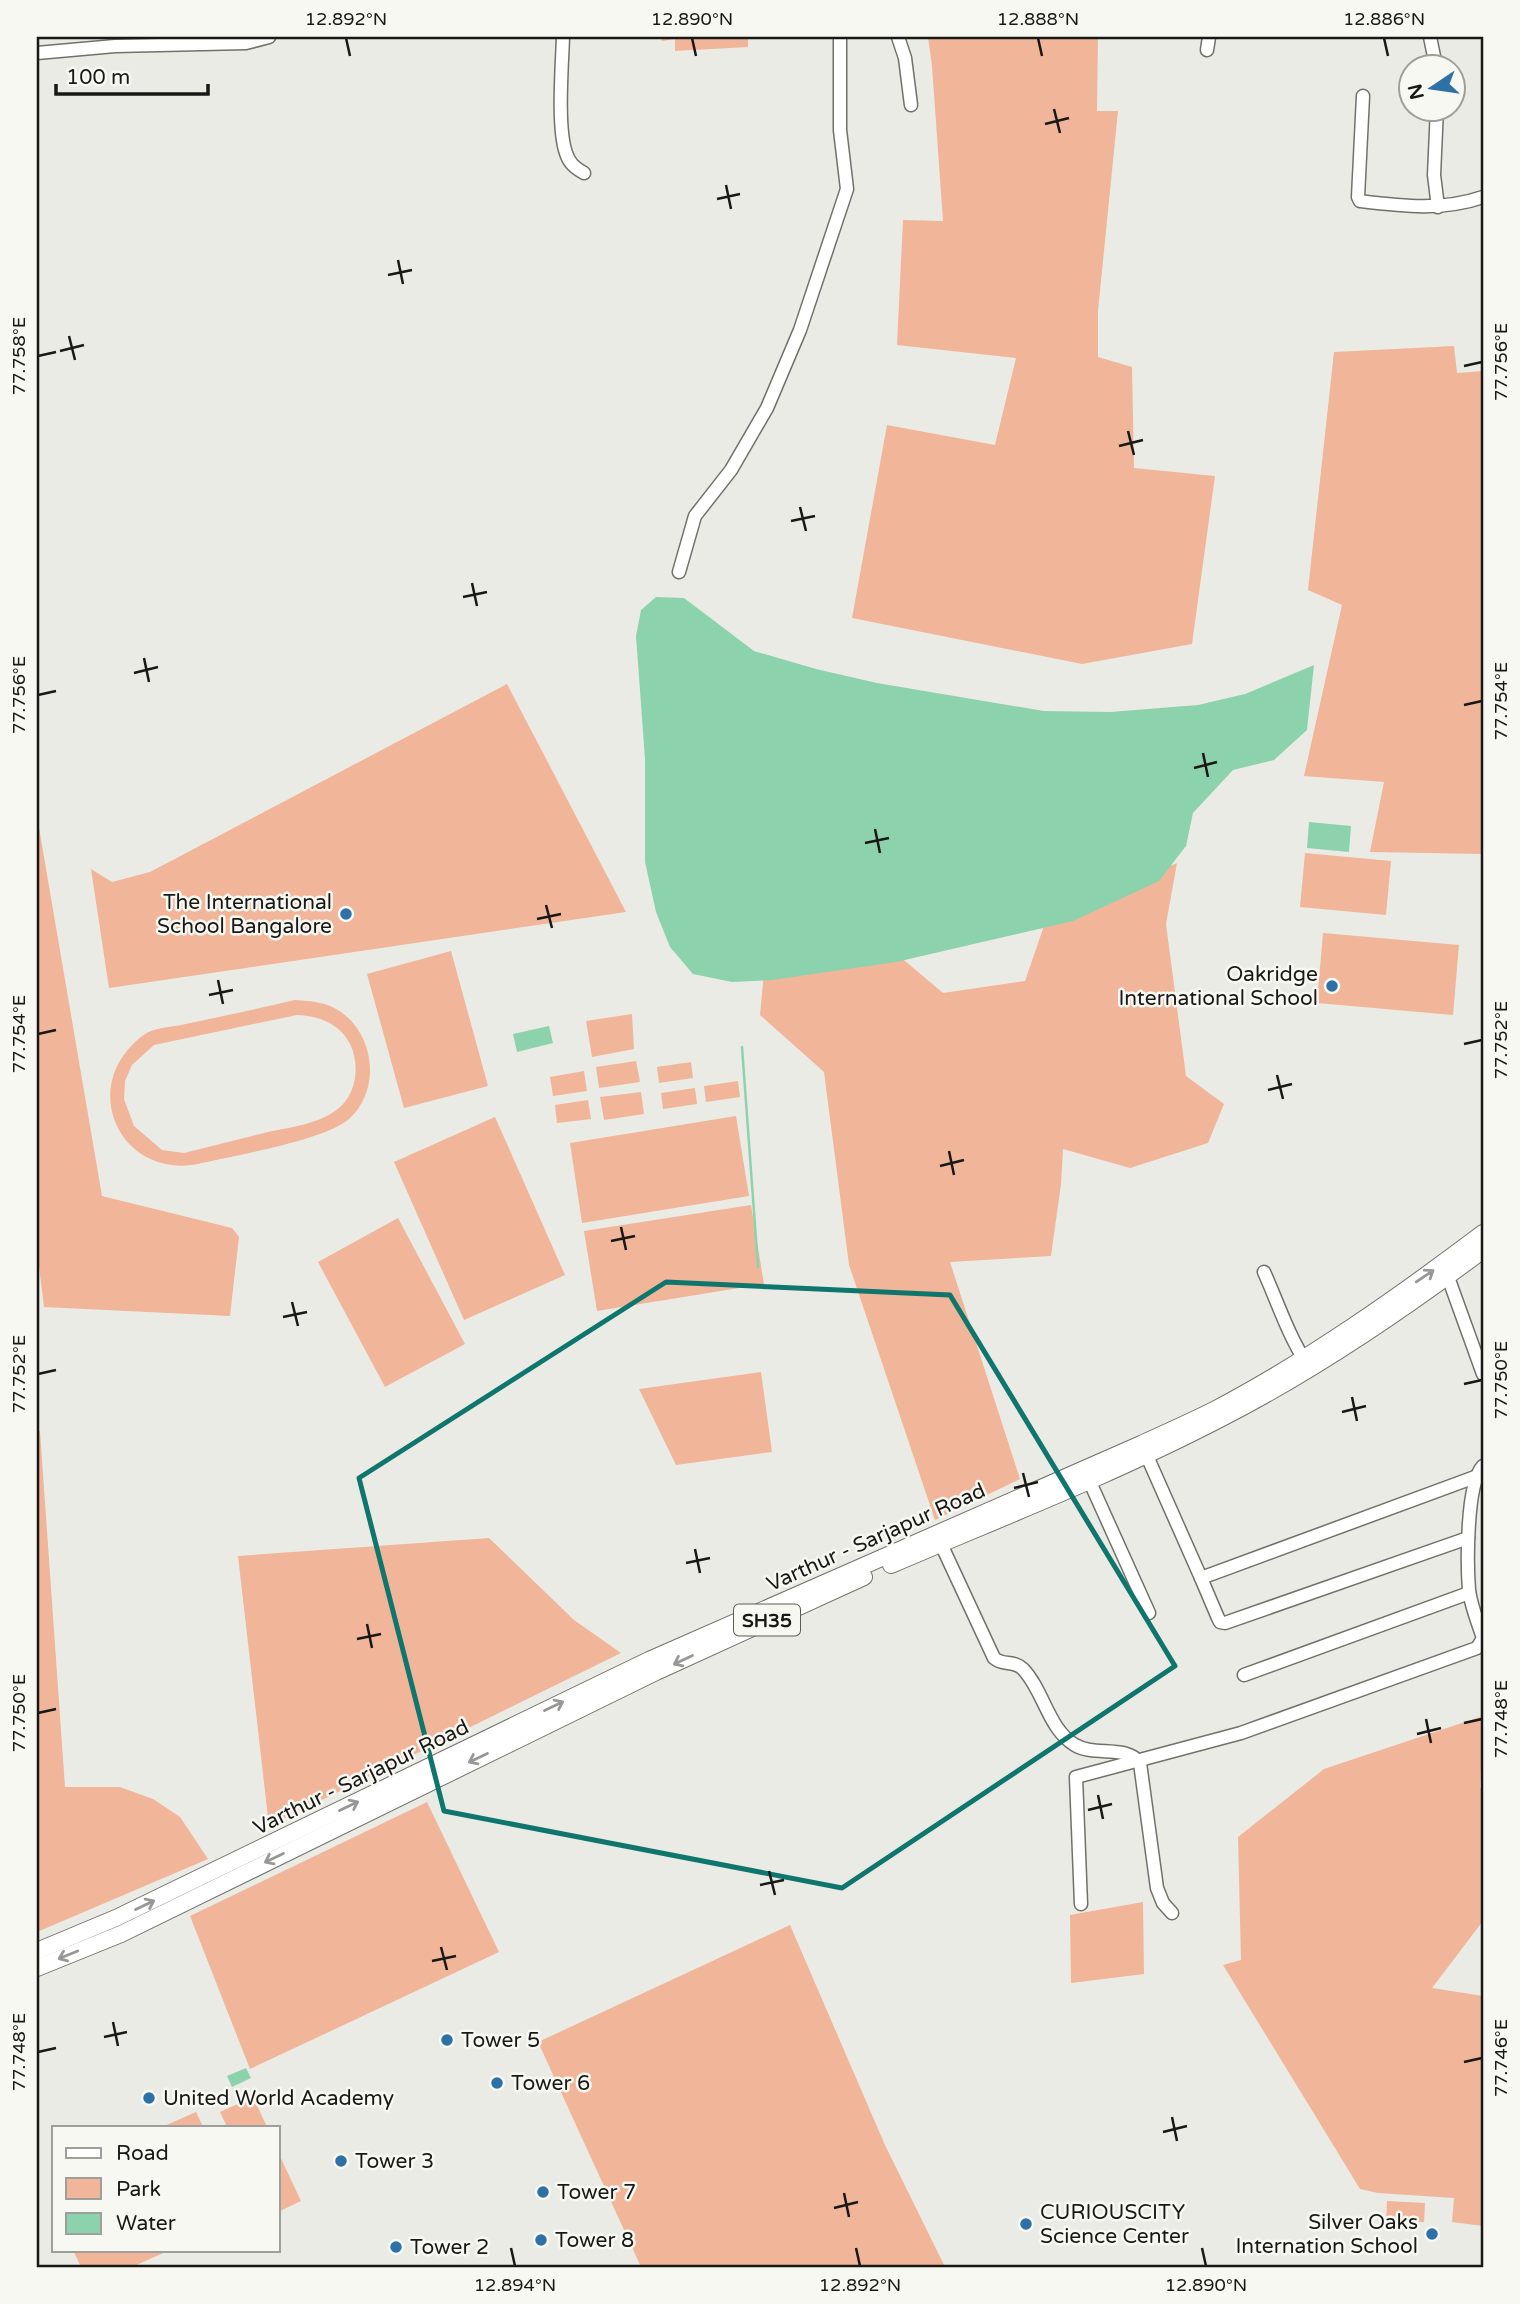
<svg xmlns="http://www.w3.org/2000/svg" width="1520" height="2304" viewBox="0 0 1520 2304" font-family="'Varela Round',sans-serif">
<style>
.green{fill:#f1b599;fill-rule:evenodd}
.water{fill:#8cd3ad}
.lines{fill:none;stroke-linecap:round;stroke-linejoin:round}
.stream{stroke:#8cd3ad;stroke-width:2.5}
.minor-casing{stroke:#71716c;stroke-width:15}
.major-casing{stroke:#71716c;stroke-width:18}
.minor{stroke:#fff;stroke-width:12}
.major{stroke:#fff;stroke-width:16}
.oneway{stroke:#979796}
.marked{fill:none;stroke:#0f766e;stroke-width:5;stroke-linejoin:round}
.ticks{fill:none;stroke:#181816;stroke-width:2.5}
.poi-dot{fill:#2e71a7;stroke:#f8f8f3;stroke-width:2.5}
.labels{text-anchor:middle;stroke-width:5;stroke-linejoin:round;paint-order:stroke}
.shield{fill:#f8f8f3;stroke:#5b5b58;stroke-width:2}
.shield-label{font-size:19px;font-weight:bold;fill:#181816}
.poi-label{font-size:21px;fill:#181816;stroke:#f8f8f3;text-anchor:start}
.street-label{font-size:21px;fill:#181816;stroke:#f8f8f3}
.neatline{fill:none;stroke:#181816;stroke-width:2.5}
.ticks-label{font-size:18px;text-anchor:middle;fill:#181816}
</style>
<rect width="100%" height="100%" fill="#ebebe6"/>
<!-- green -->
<g class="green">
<path d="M661,37H748V47L675,51V39L662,41Z"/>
<path d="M928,37H1098L1097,111H1118L1098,311V357L1132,367L1134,468L1215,476L1192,644L1082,664L852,618L887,425L995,445L1016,358L897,345L903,220L943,221L932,66Z"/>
<path d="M1454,346L1457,373L1483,371V854L1370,852L1384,782L1304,776L1342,605L1308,590L1334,352Z"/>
<path d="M507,684L626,912L109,988L91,869L112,882L150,872Z"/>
<path d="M37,816L102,1196L232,1228L239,1237L230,1316L44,1307L37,1250Z"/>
<path d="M1305,853L1391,861L1386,915L1300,907Z"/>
<path d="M1177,863L1166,924L1186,1076L1224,1104L1208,1143L1130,1168L1063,1149L1061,1184L1051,1256L950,1262L1020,1479L935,1520L849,1265L824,1072L760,1015L765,961L866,928L943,993L1025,981L1046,920Z"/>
<path d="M1323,933L1459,945L1453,1015L1317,1003Z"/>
<path d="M451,951L488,1086L404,1108L367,974Z"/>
<path d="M295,1000C311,1001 327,1002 341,1012C375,1036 381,1090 349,1119C325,1140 237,1155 202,1163C121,1183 74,1085 145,1034C154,1028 170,1027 181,1025C219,1017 257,1009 295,1000ZM297,1015C319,1016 339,1023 350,1044C360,1064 357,1093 339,1108C320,1124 291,1127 268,1132C240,1139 212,1146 184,1153L162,1150L134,1126L124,1099L125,1081L132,1065L154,1045Z"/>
<path d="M632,1014L634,1049L592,1057L586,1021Z"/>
<path d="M636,1061L640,1082L599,1088L596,1067Z"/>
<path d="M691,1062L693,1078L659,1083L657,1067Z"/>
<path d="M584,1071L587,1091L553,1096L550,1077Z"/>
<path d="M738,1081L740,1097L706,1102L704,1086Z"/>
<path d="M695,1088L697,1104L663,1109L661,1093Z"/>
<path d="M641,1092L644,1114L604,1120L600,1097Z"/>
<path d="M588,1100L591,1119L557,1123L555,1105Z"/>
<path d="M736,1116L749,1196L582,1223L570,1143Z"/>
<path d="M495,1117L565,1275L464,1320L394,1162Z"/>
<path d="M751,1205L764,1284L597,1311L584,1231Z"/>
<path d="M398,1218L465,1344L385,1387L318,1262Z"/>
<path d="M761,1372L772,1452L676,1465L639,1389Z"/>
<path d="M40,1431L65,1787H120L153,1799L180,1817L208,1859L37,1932V1432Z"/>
<path d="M489,1538L574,1620L621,1653L269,1826L238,1556Z"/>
<path d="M1483,1716L1480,1787L1483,1794V1921L1432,1988L1483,1996V2226L1452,2222L1454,2198L1378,2193L1360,2189L1223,1965L1241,1960L1238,1837L1324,1769Z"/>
<path d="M427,1802L499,1952L250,2069L190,1916Z"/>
<path d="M1143,1902L1144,1974L1071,1983L1070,1915Z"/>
<path d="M790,1925L885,2145L945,2267H641L538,2042Z"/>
<path d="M253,2097L267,2127H227L220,2112Z"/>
<path d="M196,2112L203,2127H162Z"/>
<path d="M278,2152L301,2201L278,2212Z"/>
<path d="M1387,2201L1425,2203L1424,2222L1386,2221Z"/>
<path d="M73,2250H170L132,2267H81Z"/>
</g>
<!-- water -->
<g class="water">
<path d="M656,597L684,598L754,651L816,669L877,683L1044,711L1110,712L1198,705L1245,694L1314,665L1307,730L1274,760L1233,770L1193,813L1186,846L1159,881L1073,921L896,962L772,980L732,982L693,974L670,947L656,912L645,862V759L636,636L641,610Z"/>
<path d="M1309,822L1351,826L1349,852L1307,848Z"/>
<path d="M549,1026L553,1043L517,1052L513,1034Z"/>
<path d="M246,2068L251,2078L232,2087L227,2076Z"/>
</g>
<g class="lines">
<!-- stream -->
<path class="stream" d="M742,1047L758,1267"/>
<defs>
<g id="minor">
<path d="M563,37C562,66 557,128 566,153C569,163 575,168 584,173"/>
<path d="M898,37L905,58L911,105"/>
<path d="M1430,37L1436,66"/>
<path d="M1207,50L1209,37"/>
<path d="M37,53L115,46L246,43L269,37"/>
<path d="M1363,96L1358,197L1360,201C1402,206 1443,211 1483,197"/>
<path d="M1437,108L1434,175L1438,207"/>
<path d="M679,572L695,516L731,470L767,408L800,330L847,189L840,130V37"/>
<path d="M1264,1272C1278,1303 1288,1335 1307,1364"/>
<path d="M1448,1277L1483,1374"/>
<path d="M1143,1447L1201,1578"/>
<path d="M1089,1480L1149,1613"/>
<path d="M1468,1538L1225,1623L1220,1622L1218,1618L1201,1578L1475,1477"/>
<path d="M941,1544L994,1658C1003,1666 1014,1660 1023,1669C1044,1691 1048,1729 1075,1745C1095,1757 1125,1744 1140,1763L1157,1888L1163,1903L1172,1913"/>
<path d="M1244,1675L1469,1593"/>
<path d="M1081,1904L1076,1777L1241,1733L1477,1648L1483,1638C1478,1623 1471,1606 1469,1590C1467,1565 1466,1483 1483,1466"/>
</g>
<g id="major">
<path d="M891,1565C1001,1518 1114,1474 1220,1419C1310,1373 1402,1311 1483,1250"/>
<path d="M37,1951L116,1918L649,1660L1141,1444C1165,1433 1190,1422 1214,1410C1309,1360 1398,1297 1483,1233"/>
<path d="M37,1968L121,1934L656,1672L864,1577"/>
</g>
</defs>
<!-- minor casing -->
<use href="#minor" class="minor-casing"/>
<!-- major casing -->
<use href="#major" class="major-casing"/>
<!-- minor -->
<use href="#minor" class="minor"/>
<!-- major -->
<use href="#major" class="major"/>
</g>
<!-- one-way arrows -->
<defs><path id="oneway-shaft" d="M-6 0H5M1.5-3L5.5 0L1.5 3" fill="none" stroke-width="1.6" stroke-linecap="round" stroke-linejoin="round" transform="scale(1.75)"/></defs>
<g class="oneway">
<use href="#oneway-shaft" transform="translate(1425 1276) rotate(-34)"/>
<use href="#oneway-shaft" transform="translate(683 1660) rotate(155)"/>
<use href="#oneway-shaft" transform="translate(554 1706) rotate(-26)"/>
<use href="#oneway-shaft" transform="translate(478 1758) rotate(154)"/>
<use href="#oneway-shaft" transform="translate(349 1806) rotate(-26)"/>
<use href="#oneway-shaft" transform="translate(274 1858) rotate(154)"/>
<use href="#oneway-shaft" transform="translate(145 1905) rotate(-26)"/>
<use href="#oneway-shaft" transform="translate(68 1955) rotate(158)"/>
</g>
<!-- marked area -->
<path class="marked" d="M666,1282L950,1295L1175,1666L842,1888L444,1811L359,1478Z"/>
<!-- ticks -->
<path class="ticks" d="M346,38L350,56M692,38L696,56M1038,38L1042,56M1384,38L1388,56M1054,109L1060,133M1045,124L1069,118M726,185L731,209M717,199L740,194M398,260L403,284M388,275L412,270M69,336L75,360M60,351L84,345M38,356L56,352M1464,366L1482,362M1128,431L1134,455M1119,446L1143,440M800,507L806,531M791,521L815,516M472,583L477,606M463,597L487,592M144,658L149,682M134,673L158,667M38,695L56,691M1464,705L1482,701M1203,753L1208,777M1194,768L1217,762M875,829L880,853M865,843L889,838M546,905L552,928M537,919L561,914M218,980L223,1004M209,995L233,990M38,1034L56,1030M1464,1044L1482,1040M1277,1075L1283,1099M1268,1090L1292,1084M949,1151L954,1175M940,1166L964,1160M621,1227L626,1250M611,1241L635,1236M292,1302L298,1326M283,1317L307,1312M38,1374L56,1370M1464,1384L1482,1380M1352,1397L1357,1421M1342,1412L1366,1406M1023,1473L1029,1497M1014,1488L1038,1482M695,1549L700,1573M686,1563L710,1558M367,1624L372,1648M357,1639L381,1634M38,1713L56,1709M1426,1719L1431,1743M1464,1723L1482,1719M1417,1734L1441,1728M1098,1795L1103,1819M1088,1810L1112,1804M769,1871L775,1895M760,1885L784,1880M441,1947L447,1970M432,1961L456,1956M113,2022L118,2046M104,2037L127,2032M38,2052L56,2048M1464,2062L1482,2058M1172,2117L1177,2141M1163,2132L1187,2126M844,2193L849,2217M834,2208L858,2202M511,2248L515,2266M856,2248L860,2266M1202,2248L1206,2266"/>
<!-- markers -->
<g class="poi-dot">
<circle cx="346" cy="914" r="7"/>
<circle cx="1332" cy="986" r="7"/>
<circle cx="447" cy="2040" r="7"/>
<circle cx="497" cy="2083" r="7"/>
<circle cx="149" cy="2098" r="7"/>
<circle cx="341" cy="2161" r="7"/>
<circle cx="543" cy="2192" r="7"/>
<circle cx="1026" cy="2224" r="7"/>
<circle cx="1432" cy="2234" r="7"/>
<circle cx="541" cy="2240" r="7"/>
<circle cx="396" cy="2247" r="7"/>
</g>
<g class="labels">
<!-- shield labels -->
<rect class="shield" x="734" y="1604.5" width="66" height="31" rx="5"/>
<g class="shield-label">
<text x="767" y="1627">SH35</text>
</g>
<!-- poi labels -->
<g class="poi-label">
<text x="332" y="909" text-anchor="end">The International<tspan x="332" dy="24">School Bangalore</tspan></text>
<text x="1318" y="981" text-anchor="end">Oakridge<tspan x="1318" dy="24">International School</tspan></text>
<text x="461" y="2047">Tower 5</text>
<text x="511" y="2090">Tower 6</text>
<text x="163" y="2105">United World Academy</text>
<text x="355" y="2168">Tower 3</text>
<text x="557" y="2199">Tower 7</text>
<text x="1040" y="2219">CURIOUSCITY<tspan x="1040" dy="24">Science Center</tspan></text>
<text x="1418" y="2229" text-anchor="end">Silver Oaks<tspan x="1418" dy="24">Internation School</tspan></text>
<text x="555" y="2247">Tower 8</text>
<text x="410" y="2254">Tower 2</text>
</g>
<!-- street labels -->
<g class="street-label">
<text transform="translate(876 1537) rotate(-24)" y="7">Varthur - Sarjapur Road</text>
<text transform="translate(361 1777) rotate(-26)" y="7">Varthur - Sarjapur Road</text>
</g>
</g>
<!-- border -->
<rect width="1520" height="2304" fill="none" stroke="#f8f8f3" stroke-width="77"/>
<!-- legend -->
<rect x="52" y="2126" width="228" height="126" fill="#f8f8f3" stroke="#9e9e9b" stroke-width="2"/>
<rect x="66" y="2148" width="35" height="10" fill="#ffffff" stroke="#9e9e9b" stroke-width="2"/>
<text x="116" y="2160" font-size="21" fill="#181816">Road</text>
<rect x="66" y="2178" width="35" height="21" fill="#f1b599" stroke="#9e9e9b" stroke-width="2"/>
<text x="116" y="2196" font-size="21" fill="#181816">Park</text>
<rect x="66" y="2213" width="35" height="21" fill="#8cd3ad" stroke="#9e9e9b" stroke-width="2"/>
<text x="116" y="2230" font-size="21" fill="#181816">Water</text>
<!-- north arrow -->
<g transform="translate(1432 88) rotate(257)"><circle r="33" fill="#f8f8f3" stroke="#9e9e9b" stroke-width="2"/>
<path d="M0-5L12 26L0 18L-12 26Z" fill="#2e71a7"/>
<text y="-10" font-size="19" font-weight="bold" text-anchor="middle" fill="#181816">N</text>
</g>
<!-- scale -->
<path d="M56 84v10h152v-10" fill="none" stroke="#181816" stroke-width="3.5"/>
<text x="66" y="84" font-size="21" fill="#181816" stroke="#f8f8f3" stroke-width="5" paint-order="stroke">100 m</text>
<rect x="38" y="38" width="1444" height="2228" class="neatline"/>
<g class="ticks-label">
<text x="346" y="25">12.892°N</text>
<text x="692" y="25">12.890°N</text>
<text x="1038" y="25">12.888°N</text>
<text x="1384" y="25">12.886°N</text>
<text transform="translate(19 356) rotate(-90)" y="6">77.758°E</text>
<text transform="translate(1501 362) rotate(-90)" y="6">77.756°E</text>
<text transform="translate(19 695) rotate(-90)" y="6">77.756°E</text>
<text transform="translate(1501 701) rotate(-90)" y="6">77.754°E</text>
<text transform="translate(19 1034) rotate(-90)" y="6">77.754°E</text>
<text transform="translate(1501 1040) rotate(-90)" y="6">77.752°E</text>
<text transform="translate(19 1374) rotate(-90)" y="6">77.752°E</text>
<text transform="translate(1501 1380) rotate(-90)" y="6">77.750°E</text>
<text transform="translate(19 1713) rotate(-90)" y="6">77.750°E</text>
<text transform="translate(1501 1719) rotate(-90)" y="6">77.748°E</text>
<text transform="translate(19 2052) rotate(-90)" y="6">77.748°E</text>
<text transform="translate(1501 2058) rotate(-90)" y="6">77.746°E</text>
<text x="515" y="2291">12.894°N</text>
<text x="860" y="2291">12.892°N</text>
<text x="1206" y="2291">12.890°N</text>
</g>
</svg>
